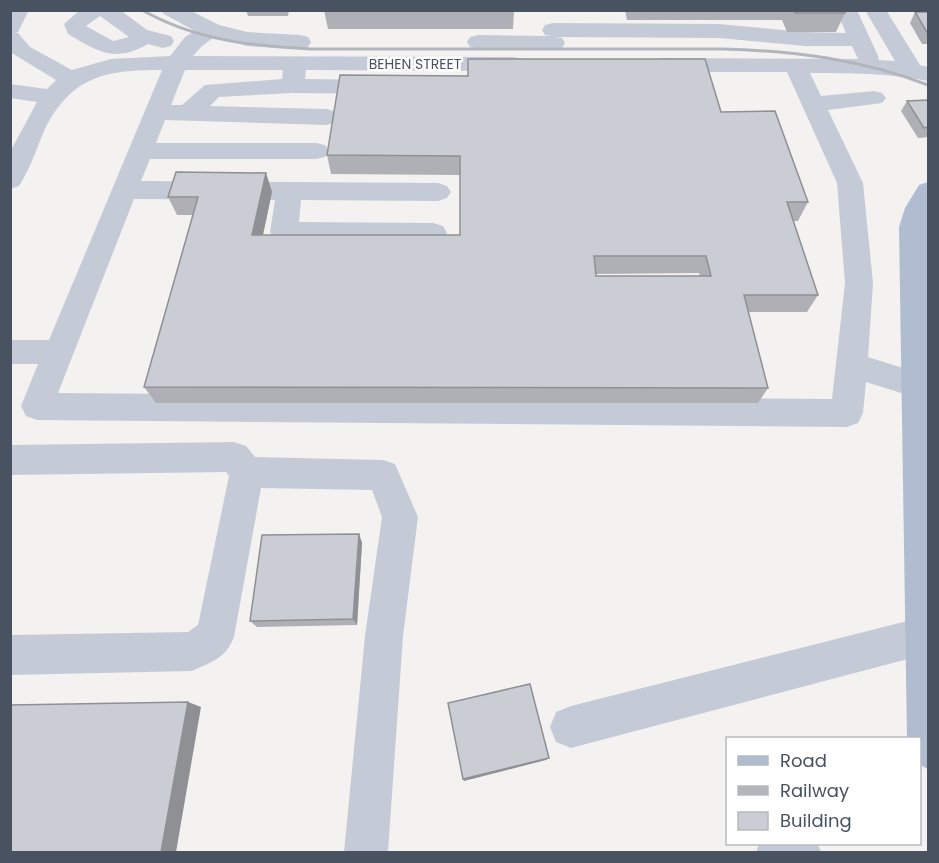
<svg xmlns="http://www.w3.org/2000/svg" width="939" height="863" viewBox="0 0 939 863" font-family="Poppins,sans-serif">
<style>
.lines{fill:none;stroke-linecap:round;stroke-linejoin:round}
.minor{fill:#c5cbd6;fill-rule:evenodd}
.major{fill:#b0bdd0;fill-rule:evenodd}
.rail{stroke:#b3b5bc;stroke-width:3}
.wall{fill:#afb0b6;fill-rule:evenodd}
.shaded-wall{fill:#8e9094}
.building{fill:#cbcdd4;stroke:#8e9094;stroke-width:1.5;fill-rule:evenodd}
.labels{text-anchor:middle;stroke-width:5;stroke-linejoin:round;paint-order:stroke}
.far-street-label{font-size:14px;fill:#485260;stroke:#fff}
</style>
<rect width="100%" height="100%" fill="#f4f1f1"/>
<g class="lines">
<!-- minor -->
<g class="minor">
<path d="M10,10H29L18,32H14L18,33L30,47L72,70L111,59L170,56L185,37L195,31L164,14L161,10H189L219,25L247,32L300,35L308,37L311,42L308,47L300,49L247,46L214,37L201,47L193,56L514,57L522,59L525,64L522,69L514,71L306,70L305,79L382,80L390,82L394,87L390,92L382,94L292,93L219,97L210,106L327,109L336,112L339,117L336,122L327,125L165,120L156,143H316L325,145L329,151L325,157L316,159H150L141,181L438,183L447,186L451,192L447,198L438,201L301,200L299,222L433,223L443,226L447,233L443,240L433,243L284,242L274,239L270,232L275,200L134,199L58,393L832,399L845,283L837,183L787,72H661L653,70L650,65L653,60L661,58L858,59L852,46H805L719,38L555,37L562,38L565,43L562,48L554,50L478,49L470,47L467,42L470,37L478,35L552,36L545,35L542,30L545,25L553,23L719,24L805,32L846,33L836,10H857L879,58L878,60L895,61L865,10H886L920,65L928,67V81C889,73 850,73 810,73L821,96L874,91L882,93L886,98L882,103L828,110L863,183L873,283L868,357L928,376V394L917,398L866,382L863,413L858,423L847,427L37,420L26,416L21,406L38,364H10V340H49L162,70C105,70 71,76 44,131C36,150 30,169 19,186L10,189V152L37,102L10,98V84L47,89L56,80L10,52ZM185,70H283L282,79L205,85L182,105H171Z"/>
<path d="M80,10H120L147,30L171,36L174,41L171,46L163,48L148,44C115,63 98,52 68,34L64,24ZM100,16L129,37L113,41L86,26Z"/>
<path d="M234,442L246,446L255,457L383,460L395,464L418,517L403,636L388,852H344L365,636L382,517L372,490L261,488L234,637C226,658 212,662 192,671L10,675V635L188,632L198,625L229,476L226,472L10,475V445Z"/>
<path d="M923,617L928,619V653L923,655L571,748L556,742L550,727L556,712L571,706Z"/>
<path d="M759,844H818L821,852H756Z"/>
</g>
<!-- major -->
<path class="major" d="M928,182L927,227L928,769L920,765V738H907L899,227L905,208L919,185Z"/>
<!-- rail -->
<path class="rail" d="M142,10C195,40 251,46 311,49H723C794,51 861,59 928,85"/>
</g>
<!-- wall -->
<g class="wall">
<path d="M246,10H289L288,16H248Z"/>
<path d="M324,10H514L513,29H328Z"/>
<path d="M625,10H844L845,13L836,32H787L782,20H627Z"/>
<path d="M915,12H928V44H922L910,23Z"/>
<path d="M928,100V137L918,138L901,111L907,101Z"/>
<path d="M721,112L808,202L798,221H793L818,295L807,312H748L768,388L758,403H156L144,387L193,215H177L168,197L266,173L272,192L263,235H460V175L331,174L327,155ZM699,273L700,276H596V274Z"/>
<path d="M359,534L362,543L357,625L257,627L250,621Z"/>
</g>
<!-- shaded-wall -->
<g class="shaded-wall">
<path d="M266,173L272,192L259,253L252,235Z"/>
<path d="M359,534L362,543L357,625L353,619Z"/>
<path d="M188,702L201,707L176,852H161Z"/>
<path d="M549,758L546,760L464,781L463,779Z"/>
</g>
<!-- building -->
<g class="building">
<path d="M794,10H844L845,13H795Z"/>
<path d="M915,12H928V34Z"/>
<path d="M468,59H705L721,112L775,111L808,202H787L818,295H744L768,388L144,387L198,197H168L176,172L266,173L252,235H460V156L327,155L340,75L468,76ZM594,256H706L711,276H596Z"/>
<path d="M928,100V127L924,128L907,101Z"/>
<path d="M359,534L353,619L250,621L262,535Z"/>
<path d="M530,684L549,758L463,779L448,703Z"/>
<path d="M188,702L161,852H10V705Z"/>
</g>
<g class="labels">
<!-- far-street labels -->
<g class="far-street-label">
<text x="415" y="69">BEHEN STREET</text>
</g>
</g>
<!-- border -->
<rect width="939" height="863" fill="none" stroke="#485260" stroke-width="24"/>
<!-- legend -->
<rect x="726" y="737" width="195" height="108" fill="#ffffff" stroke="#b6babf" stroke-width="1.5"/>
<rect x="738" y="756" width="30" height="9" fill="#b0bdd0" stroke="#b6babf" stroke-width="1.5"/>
<text x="780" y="767" font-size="18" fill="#485260">Road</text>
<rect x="738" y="786" width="30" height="9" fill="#b3b5bc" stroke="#b6babf" stroke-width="1.5"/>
<text x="780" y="797" font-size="18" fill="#485260">Railway</text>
<rect x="738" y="812" width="30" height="18" fill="#cbcdd4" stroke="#b6babf" stroke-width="1.5"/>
<text x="780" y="827" font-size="18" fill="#485260">Building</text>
</svg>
